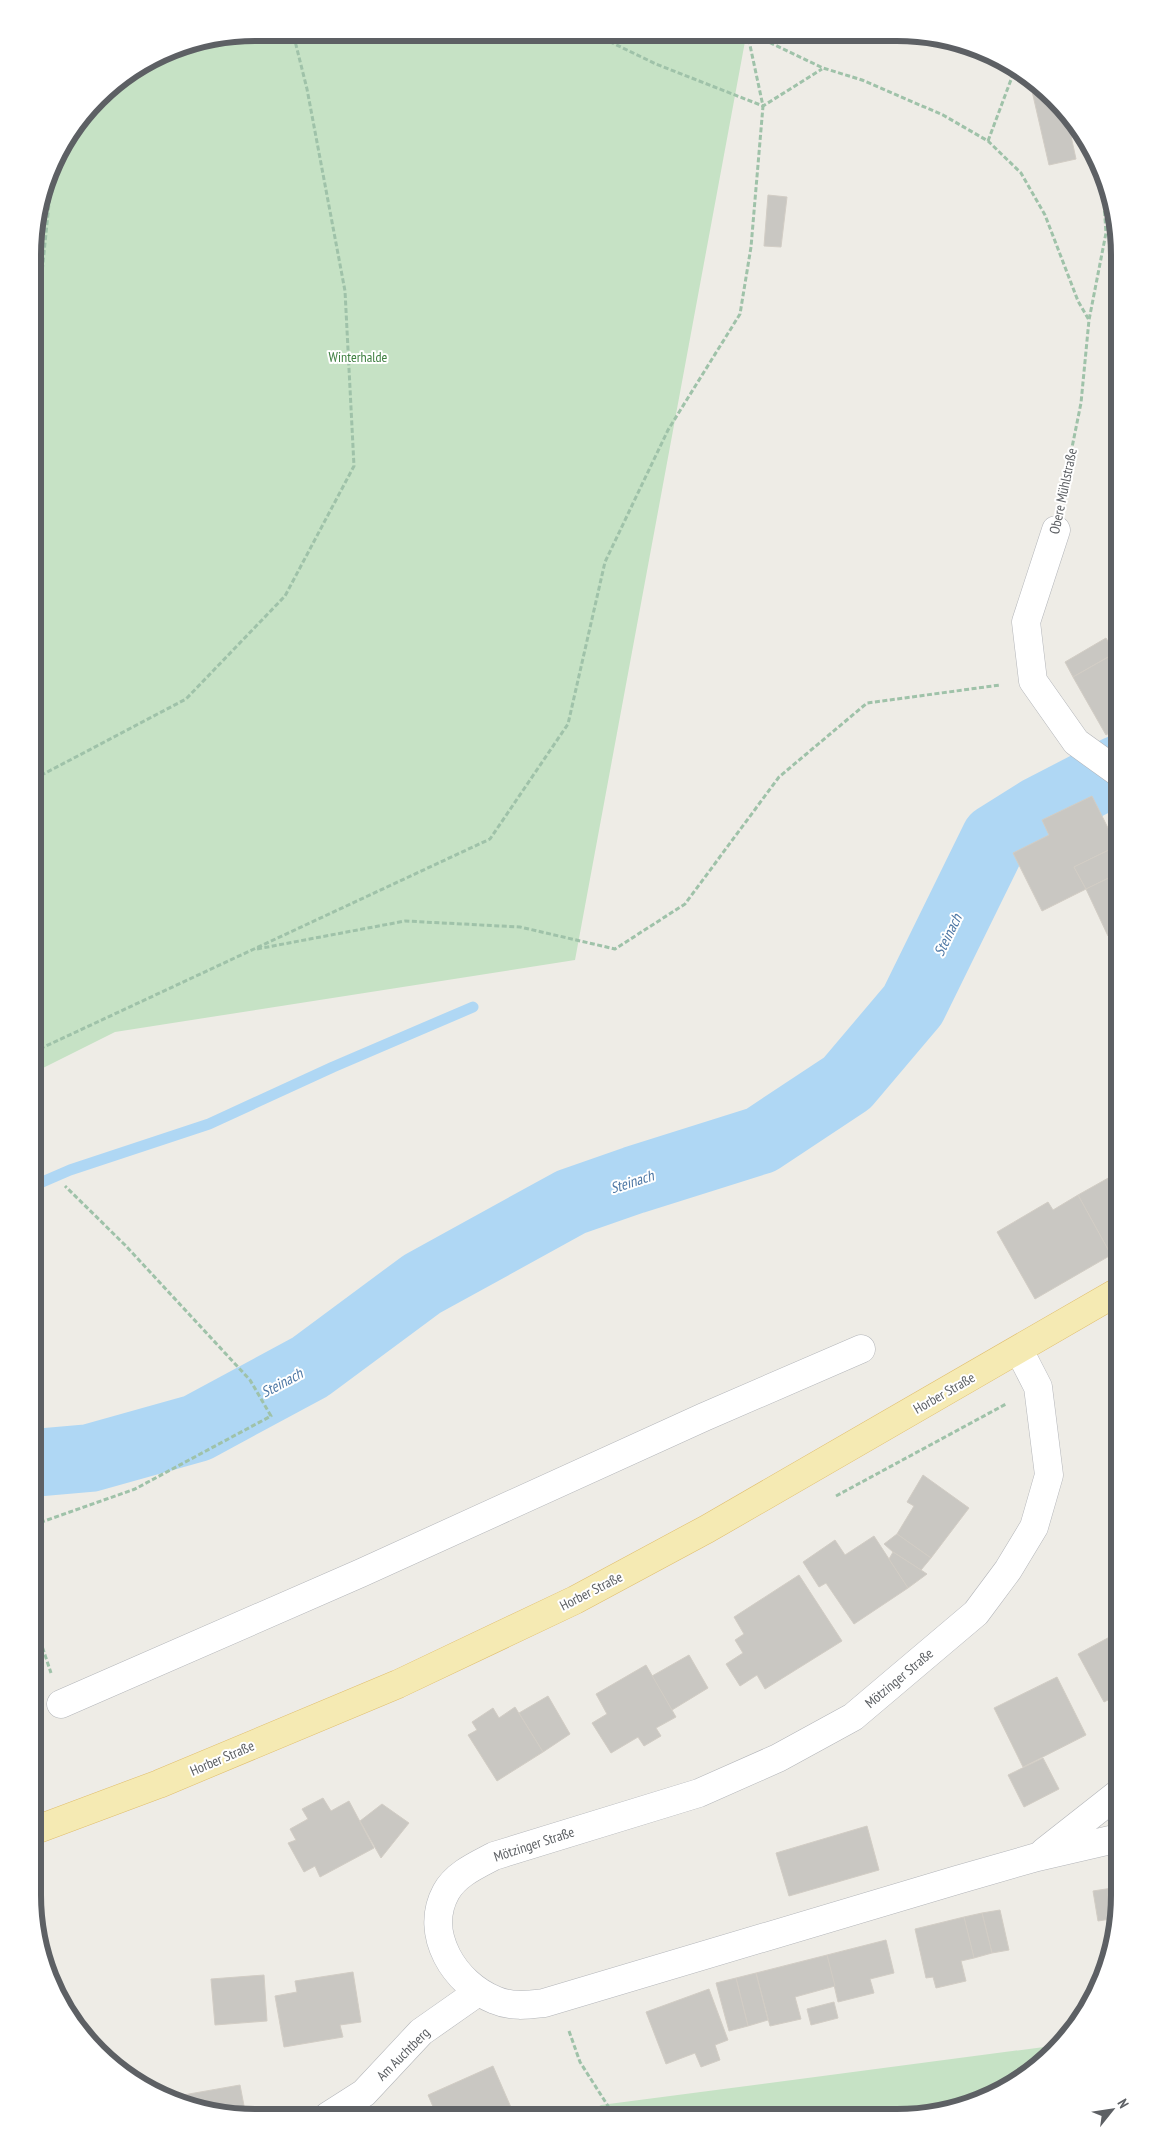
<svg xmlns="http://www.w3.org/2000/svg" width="1152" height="2150" viewBox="0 0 1152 2150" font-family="'PT Sans Narrow',sans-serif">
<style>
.green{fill:#c6e2c5}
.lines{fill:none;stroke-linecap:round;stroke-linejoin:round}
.stream{stroke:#afd7f4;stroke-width:11}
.river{stroke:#afd7f4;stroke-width:68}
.building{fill:#c9c7c2;stroke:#d2cdc5}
.minor-casing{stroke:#b3b5b9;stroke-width:29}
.major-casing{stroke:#e0be6d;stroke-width:29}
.path{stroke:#9fc2a9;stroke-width:3;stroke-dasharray:5 2.5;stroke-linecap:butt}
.minor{stroke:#fff;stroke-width:28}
.major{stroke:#f5eab3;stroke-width:28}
.labels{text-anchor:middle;stroke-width:4;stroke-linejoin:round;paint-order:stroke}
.park-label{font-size:14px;fill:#408043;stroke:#fff}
.street-label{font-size:14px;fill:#5d6064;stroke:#fff}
.water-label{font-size:15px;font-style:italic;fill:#4e78a5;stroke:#fff}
.rim{fill:none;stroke:#5d6064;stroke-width:6}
</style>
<rect width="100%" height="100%" fill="#eeece6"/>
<!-- green -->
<g class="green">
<path d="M255,33L746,36L575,960L115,1032L33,1073L34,226L56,156L108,88L170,49Z"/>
<path d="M1059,2045L1032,2072L969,2106L897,2117H580L601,2105Z"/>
</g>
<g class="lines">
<!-- stream -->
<path class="stream" d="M33,1186L70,1170L209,1124L333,1067L473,1007"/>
<!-- river -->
<path class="river" d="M33,1463L90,1458L197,1428L310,1367L422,1284L571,1202L634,1180L761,1140L847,1083L913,1005L995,838L1038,811L1119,769"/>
</g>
<!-- building -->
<g class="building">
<path d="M1029,78L1043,88L1066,113L1076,159L1049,165Z"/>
<path d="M768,195L787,197L781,247L764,246Z"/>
<path d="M1119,488V502L1112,496Z"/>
<path d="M1106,638L1115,653L1073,677L1065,662Z"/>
<path d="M1119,651V727L1106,735L1073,677Z"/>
<path d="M1092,796L1117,846L1074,867L1086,889L1042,911L1013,853L1049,835L1042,820Z"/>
<path d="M1117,846L1119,851V873L1086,889L1074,867Z"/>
<path d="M1119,873V930L1108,936L1086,889Z"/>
<path d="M1119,1172V1251L1111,1255L1078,1195Z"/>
<path d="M1078,1195L1111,1255L1035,1299L997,1232L1048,1202L1053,1210Z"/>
<path d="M923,1475L969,1508L931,1558L897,1534L914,1506L907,1502Z"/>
<path d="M897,1534L931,1558L921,1570L893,1552L884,1544Z"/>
<path d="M874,1536L908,1588L854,1624L826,1583L819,1587L803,1562L835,1540L845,1555Z"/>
<path d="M893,1552L921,1570L927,1574L908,1588L889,1559Z"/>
<path d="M799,1575L842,1641L765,1689L757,1675L740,1686L726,1664L743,1653L735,1640L744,1634L734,1617Z"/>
<path d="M1119,1632V1716L1110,1699L1104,1702L1078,1654Z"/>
<path d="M689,1655L708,1688L672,1710L652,1676Z"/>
<path d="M646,1665L676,1717L656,1728L661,1736L644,1746L638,1737L611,1753L592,1723L607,1714L596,1694Z"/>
<path d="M1057,1677L1086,1735L1023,1767L994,1708Z"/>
<path d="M548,1696L570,1734L543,1752L519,1713Z"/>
<path d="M515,1707L543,1752L497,1781L468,1735L477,1730L472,1722L493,1708L499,1718Z"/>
<path d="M1043,1758L1059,1789L1024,1807L1008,1775Z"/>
<path d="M323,1798L331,1811L349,1801L374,1848L320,1877L315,1866L304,1872L288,1843L296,1840L290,1829L308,1819L302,1809Z"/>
<path d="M382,1804L409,1823L381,1858L360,1821Z"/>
<path d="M867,1826L879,1870L789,1896L776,1853Z"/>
<path d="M1119,1887L1117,1918L1098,1921L1093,1891Z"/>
<path d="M1000,1910L1009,1950L992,1953L982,1913Z"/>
<path d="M982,1913L992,1953L974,1958L964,1917Z"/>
<path d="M964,1917L974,1958L961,1961L966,1981L936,1988L933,1977L926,1978L915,1929Z"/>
<path d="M886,1940L894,1973L870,1979L874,1993L838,2002L827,1955Z"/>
<path d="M827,1955L835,1986L795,1997L801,2019L770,2026L756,1973Z"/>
<path d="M353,1972L361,2022L340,2025L343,2037L284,2047L275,1996L297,1992L295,1981Z"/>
<path d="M756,1973L768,2020L748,2026L736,1978Z"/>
<path d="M264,1975L267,2021L215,2025L211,1979Z"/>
<path d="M736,1978L748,2026L729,2031L716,1983Z"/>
<path d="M709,1989L728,2040L715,2045L720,2060L701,2067L695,2053L666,2064L646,2012Z"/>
<path d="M834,2002L838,2018L811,2025L807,2009Z"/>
<path d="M493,2066L513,2112L503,2116H437L428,2095Z"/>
<path d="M240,2085L246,2116H226L173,2101L172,2097Z"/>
<path d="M433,2106L437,2116H409Z"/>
</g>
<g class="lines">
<defs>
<g id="minor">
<path d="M1056,530L1026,622L1033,681L1076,742L1119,773"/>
<path d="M1019,1350L1038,1387L1049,1475L1034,1527L1008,1570L976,1613L853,1717L778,1758L699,1793L494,1856C477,1865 456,1874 446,1892C423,1934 455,1984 495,2000C511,2007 527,2005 544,2003L957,1880L1037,1857L1119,1838"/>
<path d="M61,1704L361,1573L704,1417L861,1349"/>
<path d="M1044,1852L1119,1793"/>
<path d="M328,2116L364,2093L421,2032L478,1992"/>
</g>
<path id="major" d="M33,1831L159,1784L398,1684L575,1600L707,1529L1119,1291"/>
</defs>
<!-- minor casing -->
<use href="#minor" class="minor-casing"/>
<!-- major casing -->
<use href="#major" class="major-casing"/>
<!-- path -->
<g class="path">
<path d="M596,35L656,64L763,106L822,69"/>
<path d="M756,36L823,68L862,80L943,115L988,141L1021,173L1045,215L1078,301L1089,320"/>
<path d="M988,141L1015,69"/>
<path d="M34,352L53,164"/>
<path d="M1062,497L1081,403L1089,320L1106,233L1102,172"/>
<path d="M34,779L186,699L285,596L354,466L345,291L307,89L293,33"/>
<path d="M257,949L405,921L520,927L615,949L685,904L779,777L867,703L1000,685"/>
<path d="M33,1052L490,839L568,724L605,562L668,430L740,314L751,247L763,106L748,36"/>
<path d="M836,1496L1006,1404"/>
<path d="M33,1525L135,1489L271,1416L250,1380L125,1245L65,1186"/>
<path d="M33,1619L51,1673"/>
<path d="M569,2031L580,2062L615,2117"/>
</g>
<!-- minor -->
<use href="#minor" class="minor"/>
<!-- major -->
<use href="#major" class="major"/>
</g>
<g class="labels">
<!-- park labels -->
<g class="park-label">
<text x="358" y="362">Winterhalde</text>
</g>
<!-- street labels -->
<g class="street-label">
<text transform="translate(1063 491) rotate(-78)" y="5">Obere Mühlstraße</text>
<text transform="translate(944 1393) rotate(-30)" y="5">Horber Straße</text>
<text transform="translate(591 1591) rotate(-27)" y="5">Horber Straße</text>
<text transform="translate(899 1678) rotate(-40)" y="5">Mötzinger Straße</text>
<text transform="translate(222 1758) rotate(-23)" y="5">Horber Straße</text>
<text transform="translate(534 1844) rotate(-18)" y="5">Mötzinger Straße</text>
<text transform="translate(403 2054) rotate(-45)" y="5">Am Auchtberg</text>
</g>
<!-- water labels -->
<g class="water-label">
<text transform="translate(948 935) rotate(-64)" y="5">Steinach</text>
<text transform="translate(632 1182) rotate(-18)" y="5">Steinach</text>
<text transform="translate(282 1383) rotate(-28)" y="5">Steinach</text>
</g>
</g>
<!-- crop -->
<path d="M0 0H1152V2150H0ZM255 41H897A214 214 0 0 1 1111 255V1895A214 214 0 0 1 897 2109H255A214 214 0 0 1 41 1895V255A214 214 0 0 1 255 41Z" fill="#fff" fill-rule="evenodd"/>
<path class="rim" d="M255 41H897A214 214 0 0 1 1111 255V1895A214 214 0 0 1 897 2109H255A214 214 0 0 1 41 1895V255A214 214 0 0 1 255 41Z"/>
<!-- north arrow -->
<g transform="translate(1112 2110) rotate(60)" stroke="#ffffff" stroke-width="4" paint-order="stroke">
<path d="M0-4L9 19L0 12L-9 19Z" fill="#5d6064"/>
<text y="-8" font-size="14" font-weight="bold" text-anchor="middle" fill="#5d6064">N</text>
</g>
</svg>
